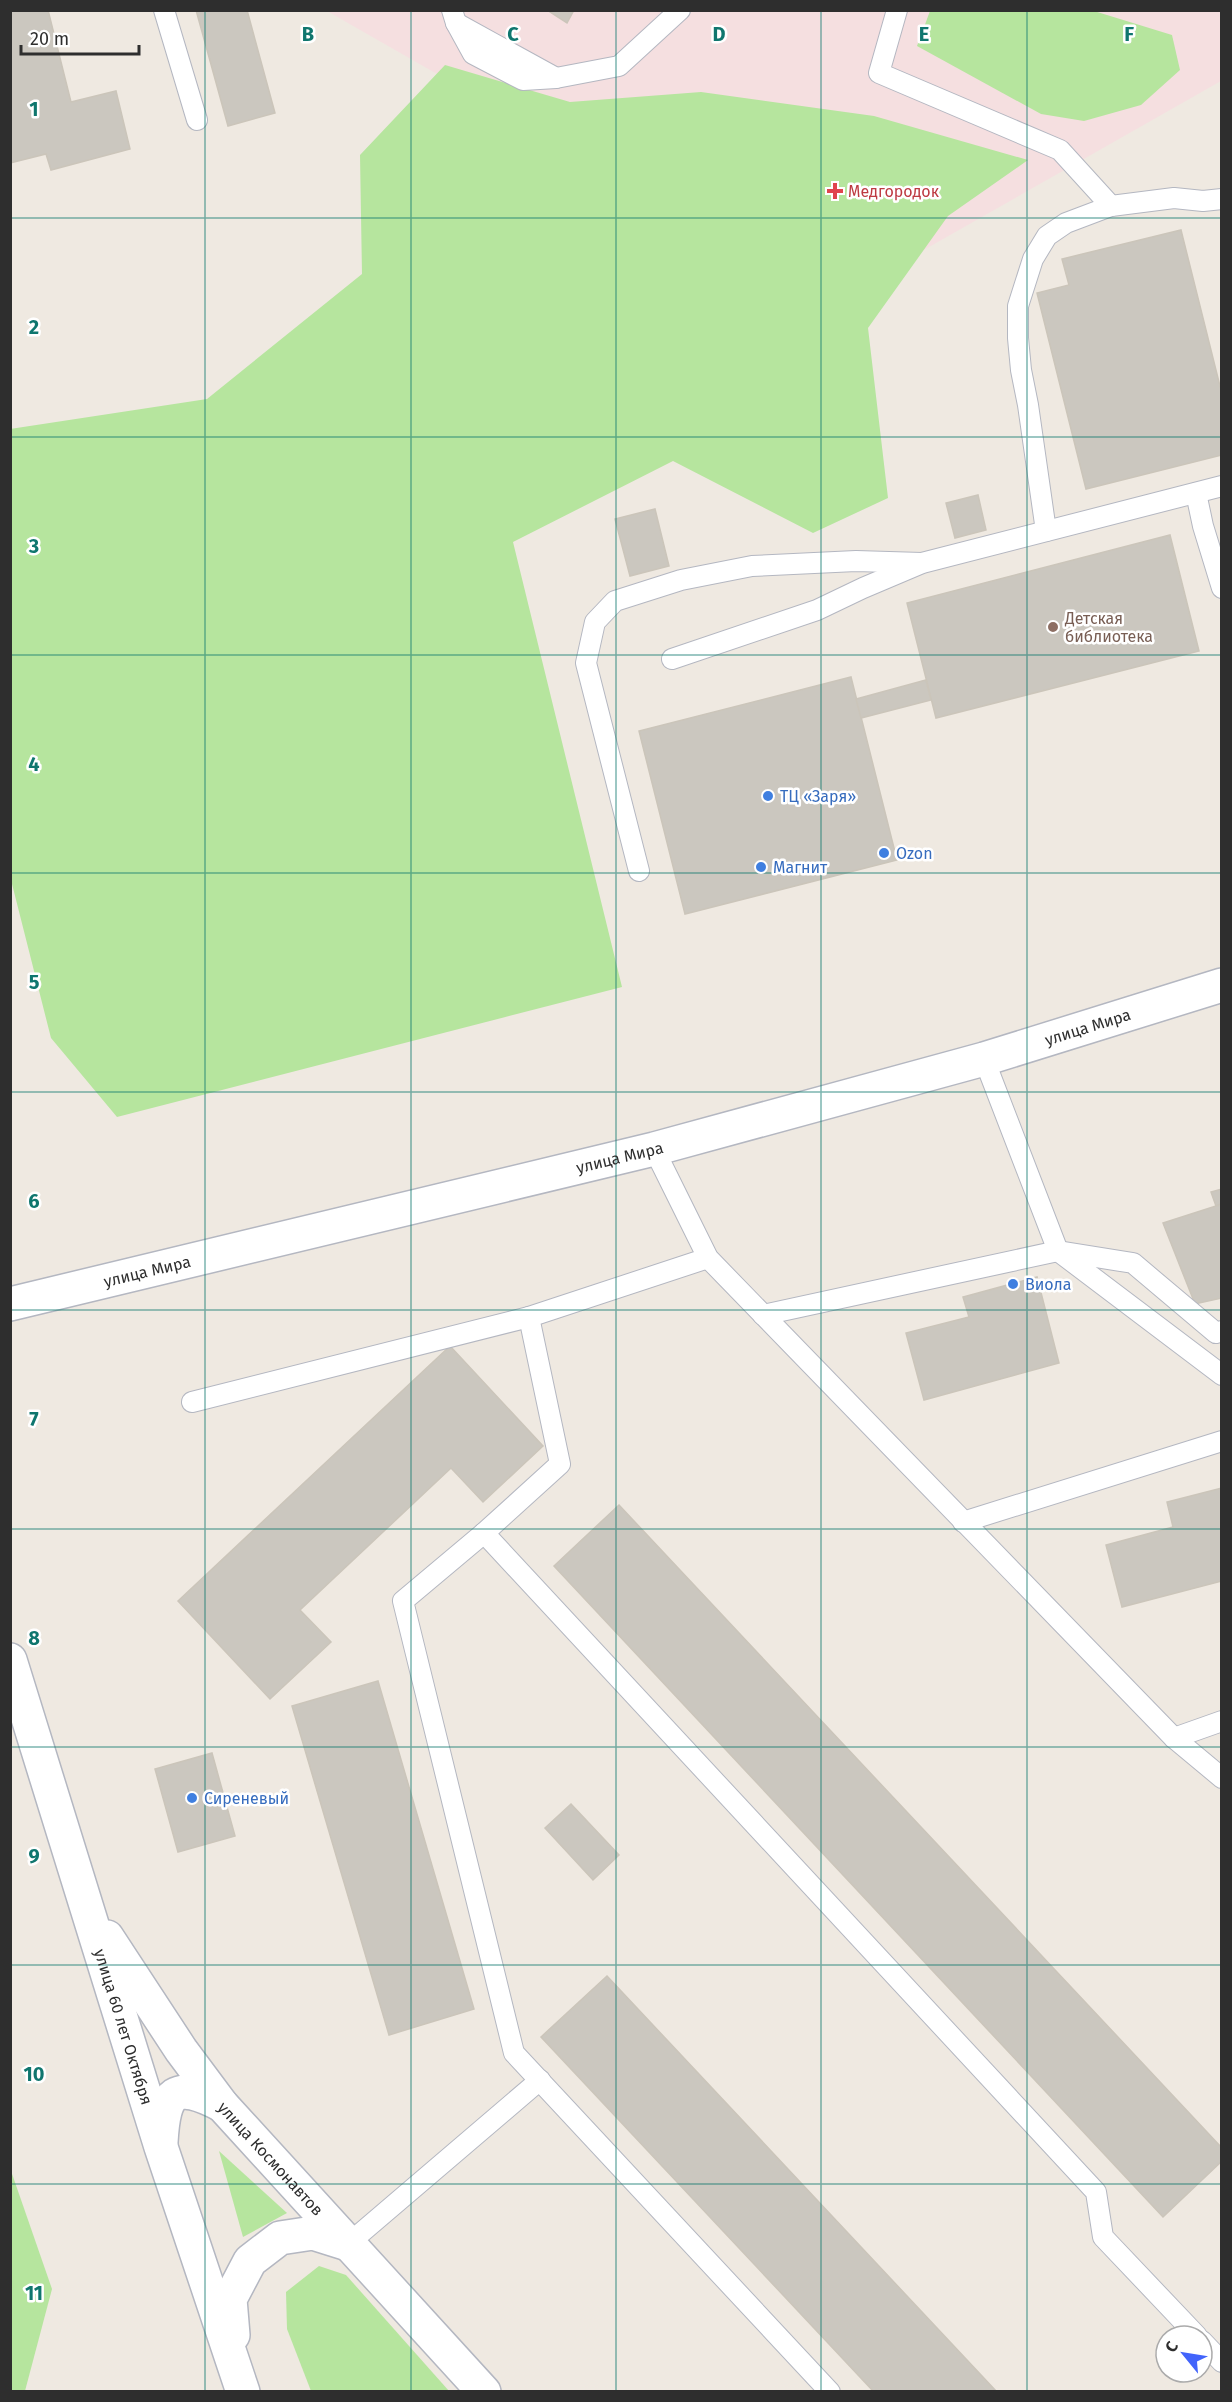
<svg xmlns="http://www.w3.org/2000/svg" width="1232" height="2402" viewBox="0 0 1232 2402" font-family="'Fira Sans',sans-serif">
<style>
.medical{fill:#f5dfe0}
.green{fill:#b6e59e}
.building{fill:#cbc7bf;stroke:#cbc5ba;stroke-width:1.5}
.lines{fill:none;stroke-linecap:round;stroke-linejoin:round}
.lane-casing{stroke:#b4b7c1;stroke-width:22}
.secondary-casing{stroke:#b4b7c1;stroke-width:36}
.lane{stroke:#fff;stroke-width:20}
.secondary{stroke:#fff;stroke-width:33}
.grid{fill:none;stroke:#0f766e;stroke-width:1.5;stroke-opacity:0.55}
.health-dot{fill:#e0444e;stroke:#fff;stroke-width:2}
.education-dot{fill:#8d6e63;stroke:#fff;stroke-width:2}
.shop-dot{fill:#3f7fe0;stroke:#fff;stroke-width:2}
.labels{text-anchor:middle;stroke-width:5;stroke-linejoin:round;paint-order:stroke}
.health-label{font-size:16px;fill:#be3a42;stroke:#fff;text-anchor:start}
.education-label{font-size:16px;fill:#785e54;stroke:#fff;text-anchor:start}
.shop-label{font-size:16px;fill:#366cbe;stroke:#fff;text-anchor:start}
.street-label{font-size:16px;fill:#2e2e2e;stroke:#fff}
.grid-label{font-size:20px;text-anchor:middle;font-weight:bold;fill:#0f766e;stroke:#fff;stroke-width:5;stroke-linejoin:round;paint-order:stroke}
</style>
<rect width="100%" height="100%" fill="#efe9e1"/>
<!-- medical -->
<path class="medical" d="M327,11H1221V81L834,301Z"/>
<!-- green -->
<g class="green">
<path d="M930,11H1094L1172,35L1180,70L1141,105L1084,121L1041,114L917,46Z"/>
<path d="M445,65L570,102L701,92L874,116L1028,160L948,216L868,328L888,498L813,533L673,461L513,542L622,987L117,1117L51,1038L11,880L10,429L207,399L362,274L360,155Z"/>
<path d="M219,2151L287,2213L243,2237Z"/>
<path d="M10,2168L52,2289L25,2391H11Z"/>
<path d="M319,2266L346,2275L449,2391H311L287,2329L286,2292Z"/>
</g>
<!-- building -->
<g class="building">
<path d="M10,10H48L71,102L116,91L130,149L51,170L46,154L10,163Z"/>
<path d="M196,10H247L275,113L228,126Z"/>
<path d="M547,10H574L567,23Z"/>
<path d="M1181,230L1222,394V455L1086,489L1037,293L1069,285L1062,259Z"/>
<path d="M978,495L986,530L955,538L946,503Z"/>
<path d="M655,509L669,566L630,576L615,519Z"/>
<path d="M1170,535L1199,651L936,718L907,603Z"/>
<path d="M851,677L897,860L685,914L639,731Z"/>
<path d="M926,680L931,700L861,718L856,699Z"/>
<path d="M1222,1189V1204L1216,1206L1211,1192Z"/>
<path d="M1222,1204V1298L1195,1304L1163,1223Z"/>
<path d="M1037,1277L1059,1363L924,1400L906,1333L969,1317L963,1297Z"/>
<path d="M450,1346L543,1446L483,1502L451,1468L300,1610L331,1642L270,1699L178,1601Z"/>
<path d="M1222,1488V1581L1122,1607L1106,1545L1173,1527L1167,1502Z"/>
<path d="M619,1505L1222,2148V2161L1163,2217L554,1566Z"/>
<path d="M378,1681L474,2009L389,2035L292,1706Z"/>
<path d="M212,1753L235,1836L178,1852L155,1769Z"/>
<path d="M571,1804L619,1855L593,1880L545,1828Z"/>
<path d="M607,1976L997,2392H874L541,2037Z"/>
</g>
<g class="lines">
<defs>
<g id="lane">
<path d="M164,10L197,120"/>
<path d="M452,10L456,23L473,54L523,80L556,78L619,66L680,10"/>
<path d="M897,10L879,73L1060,150L1111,206"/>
<path d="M456,23L556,78"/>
<path d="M1196,493L1203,526L1222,588"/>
<path d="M1046,531L1028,405L1021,370L1018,338V306L1033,259L1047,236L1066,223L1111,206L1174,198L1203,201L1222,199"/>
<path d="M672,659L817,610L863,588L922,563L1222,486"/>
<path d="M639,871L586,663L595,622L615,601L681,580L752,566L856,561L922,563"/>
<path d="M984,1059L1058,1251L1222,1375"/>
<path d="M654,1149L708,1258L1174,1738L1222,1778"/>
<path d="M708,1258L529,1317L560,1464L484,1533L1096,2192L1103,2237L1197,2336"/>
<path d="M763,1315L1058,1251L1133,1263L1216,1333L1222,1331"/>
<path d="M192,1402L529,1317"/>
<path d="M963,1522L1222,1441"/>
<path d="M484,1533L403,1601L514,2053L830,2392"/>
<path d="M1174,1738L1222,1721"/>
<path d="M348,2244L540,2080"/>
<path d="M1202,2341L1222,2362"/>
</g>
<g id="secondary">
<path id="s1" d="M10,1304L654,1149L984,1059L1222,985"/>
<path id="s2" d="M10,1660L161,2147L243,2392"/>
<path id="s3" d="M107,1937L181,2050L222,2105L484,2392"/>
<path d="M161,2142C164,2091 174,2080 222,2105"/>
<path d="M233,2335L230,2299L250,2261L280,2238L313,2233L348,2244"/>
</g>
</defs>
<!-- lane casing -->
<use href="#lane" class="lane-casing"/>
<!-- secondary casing -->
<use href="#secondary" class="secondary-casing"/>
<!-- lane -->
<use href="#lane" class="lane"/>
<!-- secondary -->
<use href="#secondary" class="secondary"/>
</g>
<!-- grid -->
<path class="grid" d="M205,10V2392M411,10V2392M616,10V2392M821,10V2392M1027,10V2392M10,218H1222M10,437H1222M10,655H1222M10,873H1222M10,1092H1222M10,1310H1222M10,1529H1222M10,1747H1222M10,1965H1222M10,2184H1222"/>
<!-- markers -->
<path class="health-dot" d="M832 182h6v6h6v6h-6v6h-6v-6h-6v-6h6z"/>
<circle class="education-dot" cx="1053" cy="627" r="6"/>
<g class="shop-dot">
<circle cx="768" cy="796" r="6"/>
<circle cx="884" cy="853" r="6"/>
<circle cx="761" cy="867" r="6"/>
<circle cx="1013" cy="1284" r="6"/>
<circle cx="192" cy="1798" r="6"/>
</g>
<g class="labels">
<!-- health labels -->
<g class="health-label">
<text x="848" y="197">Медгородок</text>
</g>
<!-- education labels -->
<g class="education-label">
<text x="1065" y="624">Детская<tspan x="1065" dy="18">библиотека</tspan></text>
</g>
<!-- shop labels -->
<g class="shop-label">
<text x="780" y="802">ТЦ «Заря»</text>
<text x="896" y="859">Ozon</text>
<text x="773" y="873">Магнит</text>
<text x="1025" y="1290">Виола</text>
<text x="204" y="1804">Сиреневый</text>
</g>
<!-- street labels -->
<g class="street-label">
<text dy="6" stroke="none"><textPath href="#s1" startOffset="1113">улица Мира</textPath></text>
<text dy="6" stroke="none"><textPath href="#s1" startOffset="627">улица Мира</textPath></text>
<text dy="6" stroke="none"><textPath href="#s1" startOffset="141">улица Мира</textPath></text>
<text dy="6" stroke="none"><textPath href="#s2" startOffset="384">улица 60 лет Октября</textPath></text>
<text dy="6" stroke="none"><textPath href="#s3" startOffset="276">улица Космонавтов</textPath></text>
</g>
</g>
<g class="grid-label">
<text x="308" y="41">B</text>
<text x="513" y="41">C</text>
<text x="719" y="41">D</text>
<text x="924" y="41">E</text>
<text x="1129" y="41">F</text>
<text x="34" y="116">1</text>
<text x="34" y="334">2</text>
<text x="34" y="553">3</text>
<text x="34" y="771">4</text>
<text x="34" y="989">5</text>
<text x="34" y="1208">6</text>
<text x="34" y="1426">7</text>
<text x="34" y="1645">8</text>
<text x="34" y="1863">9</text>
<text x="34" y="2081">10</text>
<text x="34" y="2300">11</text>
</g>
<!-- border -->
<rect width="1232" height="2402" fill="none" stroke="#2e2e2e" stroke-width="24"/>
<!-- north arrow -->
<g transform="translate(1184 2354) rotate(300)"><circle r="28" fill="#ffffff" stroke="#ababab" stroke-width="1.5"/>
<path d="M0-4.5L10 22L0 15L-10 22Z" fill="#4264fb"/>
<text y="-9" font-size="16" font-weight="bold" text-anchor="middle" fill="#2e2e2e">С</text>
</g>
<!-- scale -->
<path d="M21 45v9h118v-9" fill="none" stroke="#2e2e2e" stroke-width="3"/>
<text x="30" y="45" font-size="18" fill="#2e2e2e" stroke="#ffffff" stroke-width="4.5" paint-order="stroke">20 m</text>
</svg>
